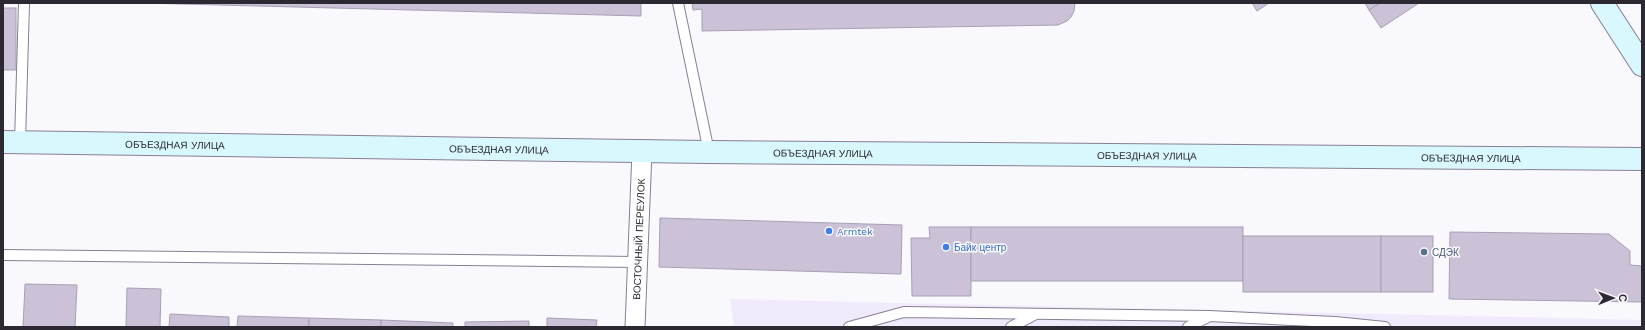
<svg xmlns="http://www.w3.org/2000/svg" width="1645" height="330" viewBox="0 0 1645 330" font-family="'Work Sans',sans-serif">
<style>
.built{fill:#f1eafc}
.building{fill:#cbc2d8;stroke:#a89fb4}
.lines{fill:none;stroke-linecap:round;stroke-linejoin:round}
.lane-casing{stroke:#877f93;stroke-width:12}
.street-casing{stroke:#877f93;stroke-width:21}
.secondary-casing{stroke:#877f93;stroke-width:24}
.lane{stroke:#fff;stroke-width:10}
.street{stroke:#fff;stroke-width:19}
.secondary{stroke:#d9f8fe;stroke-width:22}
.shop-dot{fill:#3f7fe0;stroke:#f9f8fc;stroke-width:1.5}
.service-dot{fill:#5c6f8a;stroke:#f9f8fc;stroke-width:1.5}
.labels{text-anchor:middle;stroke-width:3;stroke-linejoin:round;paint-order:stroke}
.street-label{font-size:10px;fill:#2d2932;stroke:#f9f8fc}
.shop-label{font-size:10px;fill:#366cbe;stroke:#f9f8fc;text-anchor:start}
.service-label{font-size:10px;fill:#4e5e75;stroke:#f9f8fc;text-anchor:start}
</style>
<rect width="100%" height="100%" fill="#f9f8fc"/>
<!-- built -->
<path class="built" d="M730,299L1642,320V327H734Z"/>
<!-- building -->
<g class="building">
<path d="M142,3H641V16Z"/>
<path d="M692,3H1075L1074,11L1071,17L1067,21L1058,25L702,31V9L693,10Z"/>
<path d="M1252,3H1269L1257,11Z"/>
<path d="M1365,3H1380L1369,10Z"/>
<path d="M1380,3H1419L1381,28L1369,10Z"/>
<rect x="3" y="8" width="13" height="62"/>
<path d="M660,218L902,225L901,274L659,267Z"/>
<path d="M929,227H971V296H912L911,238H930Z"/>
<rect x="971" y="227" width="272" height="54"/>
<path d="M1450,232L1609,234L1630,251V265L1642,266V302L1449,299Z"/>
<rect x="1243" y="236" width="138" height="56"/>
<rect x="1381" y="236" width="52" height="56"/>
<path d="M25,284L77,285L75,327H23Z"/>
<path d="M127,288L161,289L160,327H126Z"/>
<path d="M170,314L229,317V327H169Z"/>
<path d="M238,316L309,318V327H237Z"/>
<path d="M309,318L381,320V327H309Z"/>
<path d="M547,318L597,320L596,327H547Z"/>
<path d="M381,320L453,323V327H381Z"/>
<path d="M529,321V327H465V322Z"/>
</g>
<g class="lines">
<defs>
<g id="lane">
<path d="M678,3L709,152"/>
<path d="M20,142L24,3"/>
<path d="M3,255L637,262"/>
<path d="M849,327L904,312L1209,316L1335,322L1385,327"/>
<path d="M1011,327L1034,315"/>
<path d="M1188,327L1208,317"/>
</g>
<g id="street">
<path id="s1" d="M635,327L642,151"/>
</g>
<g id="secondary">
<path d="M1602,3L1642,65"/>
<path id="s2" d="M3,142L709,152L1642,159"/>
</g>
</defs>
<!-- lane casing -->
<use href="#lane" class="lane-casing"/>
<!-- street casing -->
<use href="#street" class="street-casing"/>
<!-- secondary casing -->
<use href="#secondary" class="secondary-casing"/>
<!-- lane -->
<use href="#lane" class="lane"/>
<!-- street -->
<use href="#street" class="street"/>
<!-- secondary -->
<use href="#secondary" class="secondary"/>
</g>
<!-- markers -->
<g class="shop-dot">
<circle cx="829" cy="231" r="4"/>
<circle cx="946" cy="247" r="4"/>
</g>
<circle class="service-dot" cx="1424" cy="252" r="4"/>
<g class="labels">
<!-- street labels -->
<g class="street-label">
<text dy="4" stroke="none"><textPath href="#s2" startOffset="172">ОБЪЕЗДНАЯ УЛИЦА</textPath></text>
<text dy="4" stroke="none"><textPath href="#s2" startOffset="496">ОБЪЕЗДНАЯ УЛИЦА</textPath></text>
<text dy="4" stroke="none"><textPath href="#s2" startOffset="820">ОБЪЕЗДНАЯ УЛИЦА</textPath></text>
<text dy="4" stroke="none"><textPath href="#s2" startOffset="1144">ОБЪЕЗДНАЯ УЛИЦА</textPath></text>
<text dy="4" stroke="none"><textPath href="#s2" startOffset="1468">ОБЪЕЗДНАЯ УЛИЦА</textPath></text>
<text dy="4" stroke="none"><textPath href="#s1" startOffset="88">ВОСТОЧНЫЙ ПЕРЕУЛОК</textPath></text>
</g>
<!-- shop labels -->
<g class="shop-label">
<text x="837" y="235">Armtek</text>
<text x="954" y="251">Байк центр</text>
</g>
<!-- service labels -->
<g class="service-label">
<text x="1432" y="256">СДЭК</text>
</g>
</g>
<!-- border -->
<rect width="1645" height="330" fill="none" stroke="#2d2932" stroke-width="8"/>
<!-- north arrow -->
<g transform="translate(1613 298) rotate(89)" stroke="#f9f8fc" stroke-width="3" paint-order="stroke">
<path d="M0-3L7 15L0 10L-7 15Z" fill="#2d2932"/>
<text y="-6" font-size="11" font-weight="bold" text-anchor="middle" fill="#2d2932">С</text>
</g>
</svg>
